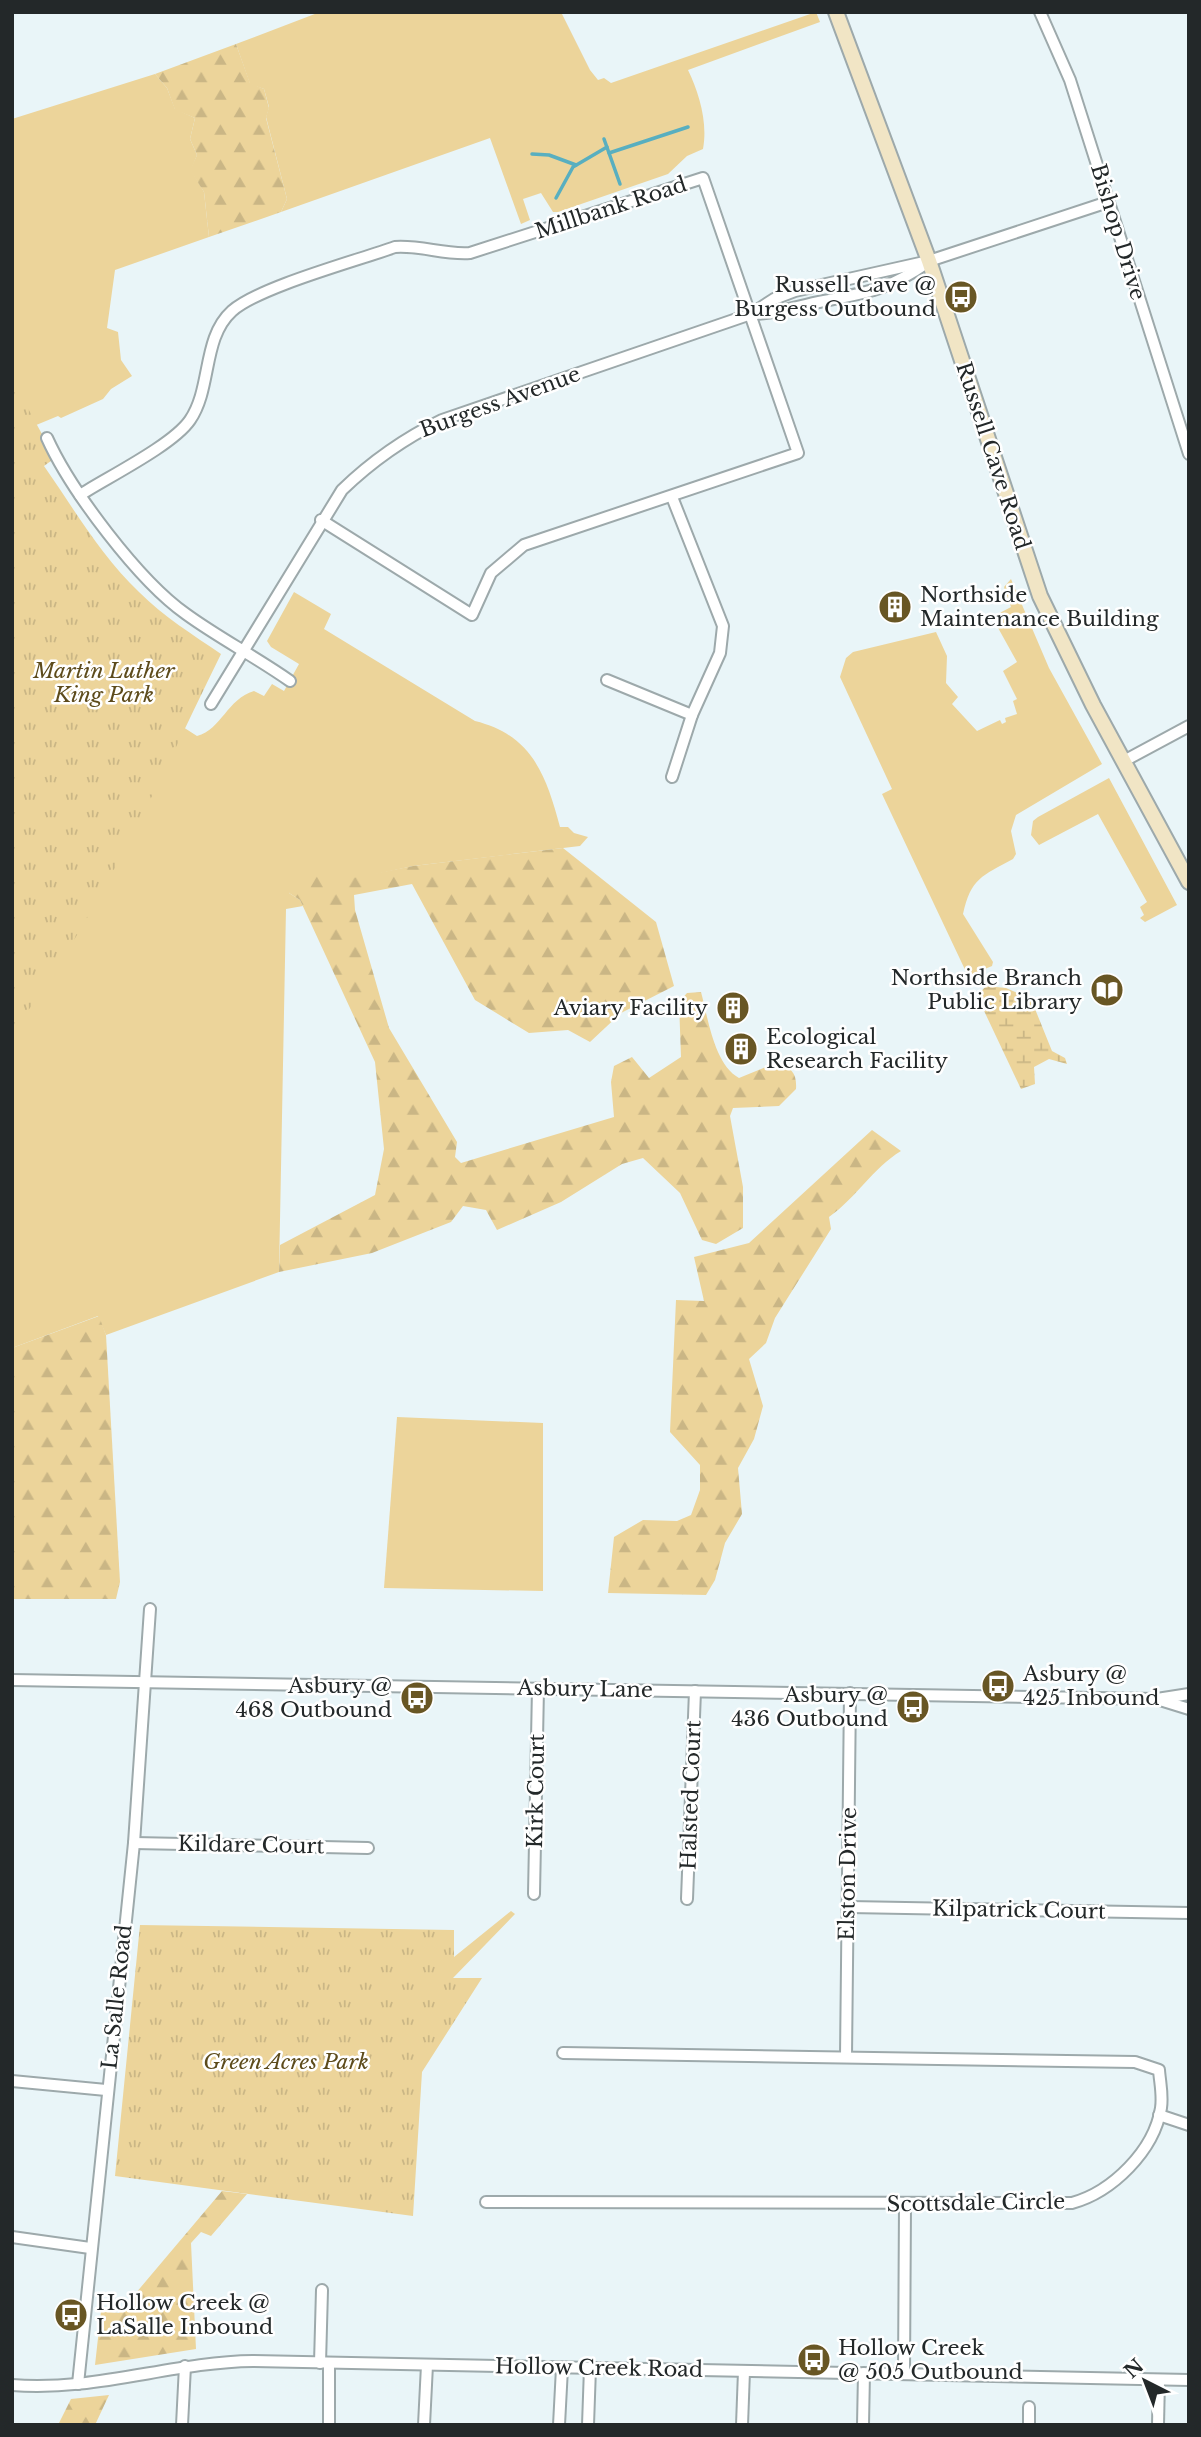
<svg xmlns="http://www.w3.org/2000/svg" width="1201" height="2437" viewBox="0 0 1201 2437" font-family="'Libre Baskerville',serif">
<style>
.green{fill:#ecd49a}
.forest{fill:url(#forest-firs)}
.wetland{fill:url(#wetland-marsh)}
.park{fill:url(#park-tufts)}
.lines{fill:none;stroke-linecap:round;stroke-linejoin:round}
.stream{stroke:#58afc0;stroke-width:3.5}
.minor-casing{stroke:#9da9ab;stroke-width:14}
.secondary-casing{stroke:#9da9ab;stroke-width:18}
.minor{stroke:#fff;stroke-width:10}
.secondary{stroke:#f1e5c5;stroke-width:14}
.labels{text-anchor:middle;stroke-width:5;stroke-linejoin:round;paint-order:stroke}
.street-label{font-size:21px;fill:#232829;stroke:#fff}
.poi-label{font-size:21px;fill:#232829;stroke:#fff;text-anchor:end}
.park-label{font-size:21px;font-style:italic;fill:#5d4b1b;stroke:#fff}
</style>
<defs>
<pattern id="forest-firs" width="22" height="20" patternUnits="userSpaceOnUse" patternTransform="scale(1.75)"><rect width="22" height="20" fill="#ecd49a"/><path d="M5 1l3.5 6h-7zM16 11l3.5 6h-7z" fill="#cab685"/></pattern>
<pattern id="wetland-marsh" width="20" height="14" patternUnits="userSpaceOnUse" patternTransform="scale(1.75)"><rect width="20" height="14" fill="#ecd49a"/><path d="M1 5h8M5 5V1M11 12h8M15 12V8" fill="none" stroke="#cab685"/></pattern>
<pattern id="park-tufts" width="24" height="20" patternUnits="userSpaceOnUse" patternTransform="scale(1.75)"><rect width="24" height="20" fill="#ecd49a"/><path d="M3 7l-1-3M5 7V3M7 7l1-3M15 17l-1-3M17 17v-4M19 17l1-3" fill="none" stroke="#cab685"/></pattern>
</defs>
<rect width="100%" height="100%" fill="#e9f5f8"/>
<!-- green -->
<g class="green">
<path d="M320,12H561L590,70L598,80L604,78L611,83L816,12L820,22L688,70C699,93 708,122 703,149L687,156L668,174L558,212H553L541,193L523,199L530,220L521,224L490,138L281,212L287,199L266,117L269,107L264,89L250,84L236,44Z"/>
<path d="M155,74L167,88L175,109L195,118L190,139L197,155L191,170L204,192L209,237L115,270L107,328L118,332L121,360L132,376L111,389L103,399L61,418L58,416L29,428L12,441V119Z"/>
<path d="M1011,579L1049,668L1102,764L1016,815L1011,831L1016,854L1013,859C982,876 971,878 963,914L993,962L992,966L968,976L882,794L892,789L840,677L846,658L853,652L936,632L947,656L946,683L958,697L952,704L977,731L1000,720L1002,724L1006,722L1005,718L1017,714L1013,701L1017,699L1003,671L1017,662L992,617L1011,607L1004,587Z"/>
<path d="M294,592L331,614L324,629L475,721C532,735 546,775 560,827H568L574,833L588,837L580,846L413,866L289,893L300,900L303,906L286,909L279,1272L106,1335L98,1316L12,1348V931L183,727L197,736C222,729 227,699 254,691L264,696L272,684L284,691L299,664L271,647L267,641Z"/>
<path d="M1109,778L1177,905L1145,922L1140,918L1144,915L1140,907L1147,902L1098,814L1039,845L1031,835L1033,821L1038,817Z"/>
<path d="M397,1417L543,1423V1591L384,1588Z"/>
</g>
<!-- forest -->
<g class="forest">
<path d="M236,44L250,83L264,89L269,108L266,118L287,199L281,212L209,237L204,192L190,170L197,155L190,139L195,118L175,110L167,88L155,74Z"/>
<path d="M563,848L656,922L674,986L621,1013L590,1042L568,1030L529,1033L475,1000L412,884L354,895L355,910L389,1028L457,1142L455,1157L461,1163L614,1117L611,1082L614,1066L632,1057L649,1078L681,1057L679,1002L687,993L701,992C708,1018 714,1064 739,1078L778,1062C792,1068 797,1074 796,1089L779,1106L733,1108L730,1116L743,1187V1228L716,1244L702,1240L680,1193L643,1158L622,1164L561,1202L497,1230L486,1210L463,1206L451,1222L372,1253L279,1272L280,1245L375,1195L384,1149L375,1062L300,900L289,893L312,869L342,880L413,866Z"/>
<path d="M872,1130L901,1151C873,1168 856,1198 829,1217L831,1229L775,1318L766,1343L749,1359L763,1406L754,1439L738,1468L742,1514L725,1543L715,1580L706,1595L608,1593L614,1537L643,1520L677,1521L691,1515L700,1490V1465L670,1432L676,1300L704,1301L694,1257L749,1243Z"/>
<path d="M99,1316L106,1335L120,1582L116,1599H12V1348Z"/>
<path d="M222,2191L247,2194L211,2236L201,2232L191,2243L196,2349L95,2365L101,2311L119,2313Z"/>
<path d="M109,2395L95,2425H58L71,2399Z"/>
</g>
<!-- wetland -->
<path class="wetland" d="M986,986L1006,988L1031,999L1052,1051L1065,1058L1067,1064L1049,1059L1034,1067L1035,1084L1021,1089L977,996Z"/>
<!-- park -->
<g class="park">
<path d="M12,379L55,458L44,466C74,509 101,556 139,592C163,616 193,635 221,654C158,783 98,918 12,1033Z"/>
<path d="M511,1911L515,1914L453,1978H482L422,2072L413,2216L115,2176L140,1925L454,1930V1957Z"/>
</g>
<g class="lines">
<!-- stream -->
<g class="stream">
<path d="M604,139L609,153L688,127"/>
<path d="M609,153L620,184"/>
<path d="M532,154L549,155L576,165"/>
<path d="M556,198L573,167L607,147"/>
</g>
<defs>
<g id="minor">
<path d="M1040,12L1070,80L1189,454"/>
<path d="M754,314C782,313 797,306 824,301C869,292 888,290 927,263"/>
<path d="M47,438C71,491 139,581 186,614C219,638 256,657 290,681"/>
<path d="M80,495C108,477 173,445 190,420C212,388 202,338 232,311C259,287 356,261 395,247C421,245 444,255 470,253L703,178L798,453L524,545L491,573L472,615L321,520"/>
<path d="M672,497L723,626L720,653L692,715L672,777"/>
<path d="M607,680L692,715"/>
<path d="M211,704L342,490C373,460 403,439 442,420L751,314L774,299L795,291L929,261L1108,202"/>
<path d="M1124,761L1189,726"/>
<path d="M12,1680L1157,1699L1189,1694"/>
<path d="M1160,1700L1189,1709"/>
<path d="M134,1843L368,1848"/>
<path d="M534,1894L538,1688"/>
<path d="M687,1899L695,1691"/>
<path d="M849,1907L1189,1913"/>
<path d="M846,2056L850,1693"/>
<path d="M12,2081L106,2090"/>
<path d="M1159,2115L1189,2125"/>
<path d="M486,2202L1072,2203C1112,2192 1154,2151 1161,2108C1163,2095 1160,2083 1159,2070L1135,2062L563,2053"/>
<path d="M12,2237L90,2248"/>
<path d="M320,2363L322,2290"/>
<path d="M904,2374L905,2205"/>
<path d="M78,2384L134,1843L150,1609"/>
<path d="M12,2385C94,2392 172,2362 253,2361L1189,2380"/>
<path d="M182,2425L185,2366"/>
<path d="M329,2425V2363"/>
<path d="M424,2425L427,2365"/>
<path d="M559,2425L562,2368"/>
<path d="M588,2425L590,2368"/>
<path d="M742,2425L744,2371"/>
<path d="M863,2425L864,2373"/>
<path d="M1029,2425V2407"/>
<path d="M1158,2425L1159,2380"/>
</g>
<path id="secondary" d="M836,12L929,261L1040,596L1093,705L1189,882"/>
</defs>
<!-- minor casing -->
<use href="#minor" class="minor-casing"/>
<!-- secondary casing -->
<use href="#secondary" class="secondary-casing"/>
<!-- minor -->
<use href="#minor" class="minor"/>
<!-- secondary -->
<use href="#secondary" class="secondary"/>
</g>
<!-- icons -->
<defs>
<symbol id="bus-disc" viewBox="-11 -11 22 22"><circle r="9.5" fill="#685624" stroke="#fff"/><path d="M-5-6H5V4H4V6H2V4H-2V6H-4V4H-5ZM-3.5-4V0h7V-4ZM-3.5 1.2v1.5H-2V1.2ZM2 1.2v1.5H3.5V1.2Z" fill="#fff"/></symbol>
<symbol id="building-disc" viewBox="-11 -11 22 22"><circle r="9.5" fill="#685624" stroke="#fff"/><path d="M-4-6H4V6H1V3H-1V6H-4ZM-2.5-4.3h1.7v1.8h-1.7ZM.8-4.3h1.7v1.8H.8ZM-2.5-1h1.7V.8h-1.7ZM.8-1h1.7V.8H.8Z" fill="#fff"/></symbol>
<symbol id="library-disc" viewBox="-11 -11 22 22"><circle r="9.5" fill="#685624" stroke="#fff"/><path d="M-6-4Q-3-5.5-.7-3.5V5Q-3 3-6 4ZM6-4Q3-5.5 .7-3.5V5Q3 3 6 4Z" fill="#fff"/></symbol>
</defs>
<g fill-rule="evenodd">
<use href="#bus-disc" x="942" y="278" width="38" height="38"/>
<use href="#building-disc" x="876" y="588" width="38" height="38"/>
<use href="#library-disc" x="1088" y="971" width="38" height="38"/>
<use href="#building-disc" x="714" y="989" width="38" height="38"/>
<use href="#building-disc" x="722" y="1030" width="38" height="38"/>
<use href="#bus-disc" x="979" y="1667" width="38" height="38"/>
<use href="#bus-disc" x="398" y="1679" width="38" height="38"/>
<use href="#bus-disc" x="894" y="1688" width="38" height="38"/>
<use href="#bus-disc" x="52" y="2296" width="38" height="38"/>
<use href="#bus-disc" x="795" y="2341" width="38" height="38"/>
</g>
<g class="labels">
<!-- street labels -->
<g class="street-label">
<text transform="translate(611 208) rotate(-18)" y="7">Millbank Road</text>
<text transform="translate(1118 232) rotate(73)" y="7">Bishop Drive</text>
<text transform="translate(500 402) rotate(-20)" y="7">Burgess Avenue</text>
<text transform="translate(993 456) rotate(72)" y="7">Russell Cave Road</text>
<text transform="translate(585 1689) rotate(1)" y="7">Asbury Lane</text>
<text transform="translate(536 1791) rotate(-89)" y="7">Kirk Court</text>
<text transform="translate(691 1795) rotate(-88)" y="7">Halsted Court</text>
<text transform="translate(251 1845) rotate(1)" y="7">Kildare Court</text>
<text transform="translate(848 1874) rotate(-89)" y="7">Elston Drive</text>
<text transform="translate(1019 1910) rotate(1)" y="7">Kilpatrick Court</text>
<text transform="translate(117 1997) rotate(-84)" y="7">La Salle Road</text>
<text transform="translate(976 2203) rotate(-1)" y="7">Scottsdale Circle</text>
<text transform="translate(599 2368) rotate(1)" y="7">Hollow Creek Road</text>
</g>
<!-- poi labels -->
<g class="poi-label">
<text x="936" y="292">Russell Cave @<tspan x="936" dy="24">Burgess Outbound</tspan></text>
<text x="920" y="602" text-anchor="start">Northside<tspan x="920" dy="24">Maintenance Building</tspan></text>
<text x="1082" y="985">Northside Branch<tspan x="1082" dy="24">Public Library</tspan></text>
<text x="708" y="1015">Aviary Facility</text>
<text x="766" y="1044" text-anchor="start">Ecological<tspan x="766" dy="24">Research Facility</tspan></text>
<text x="1023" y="1681" text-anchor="start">Asbury @<tspan x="1023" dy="24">425 Inbound</tspan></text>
<text x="392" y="1693">Asbury @<tspan x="392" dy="24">468 Outbound</tspan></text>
<text x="888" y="1702">Asbury @<tspan x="888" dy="24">436 Outbound</tspan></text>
<text x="96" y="2310" text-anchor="start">Hollow Creek @<tspan x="96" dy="24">LaSalle Inbound</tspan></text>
<text x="838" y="2355" text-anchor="start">Hollow Creek<tspan x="838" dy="24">@ 505 Outbound</tspan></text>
</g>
<!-- park labels -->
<g class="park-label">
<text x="104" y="678">Martin Luther<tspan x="104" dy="24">King Park</tspan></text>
<text x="286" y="2069">Green Acres Park</text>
</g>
</g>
<!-- border -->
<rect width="1201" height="2437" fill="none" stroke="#232829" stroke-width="28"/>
<!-- north arrow -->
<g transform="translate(1145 2381) rotate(318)" stroke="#ffffff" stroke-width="5" paint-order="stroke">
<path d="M0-5L12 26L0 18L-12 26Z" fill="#232829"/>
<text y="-10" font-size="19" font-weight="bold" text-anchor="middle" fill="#232829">N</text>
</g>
</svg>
